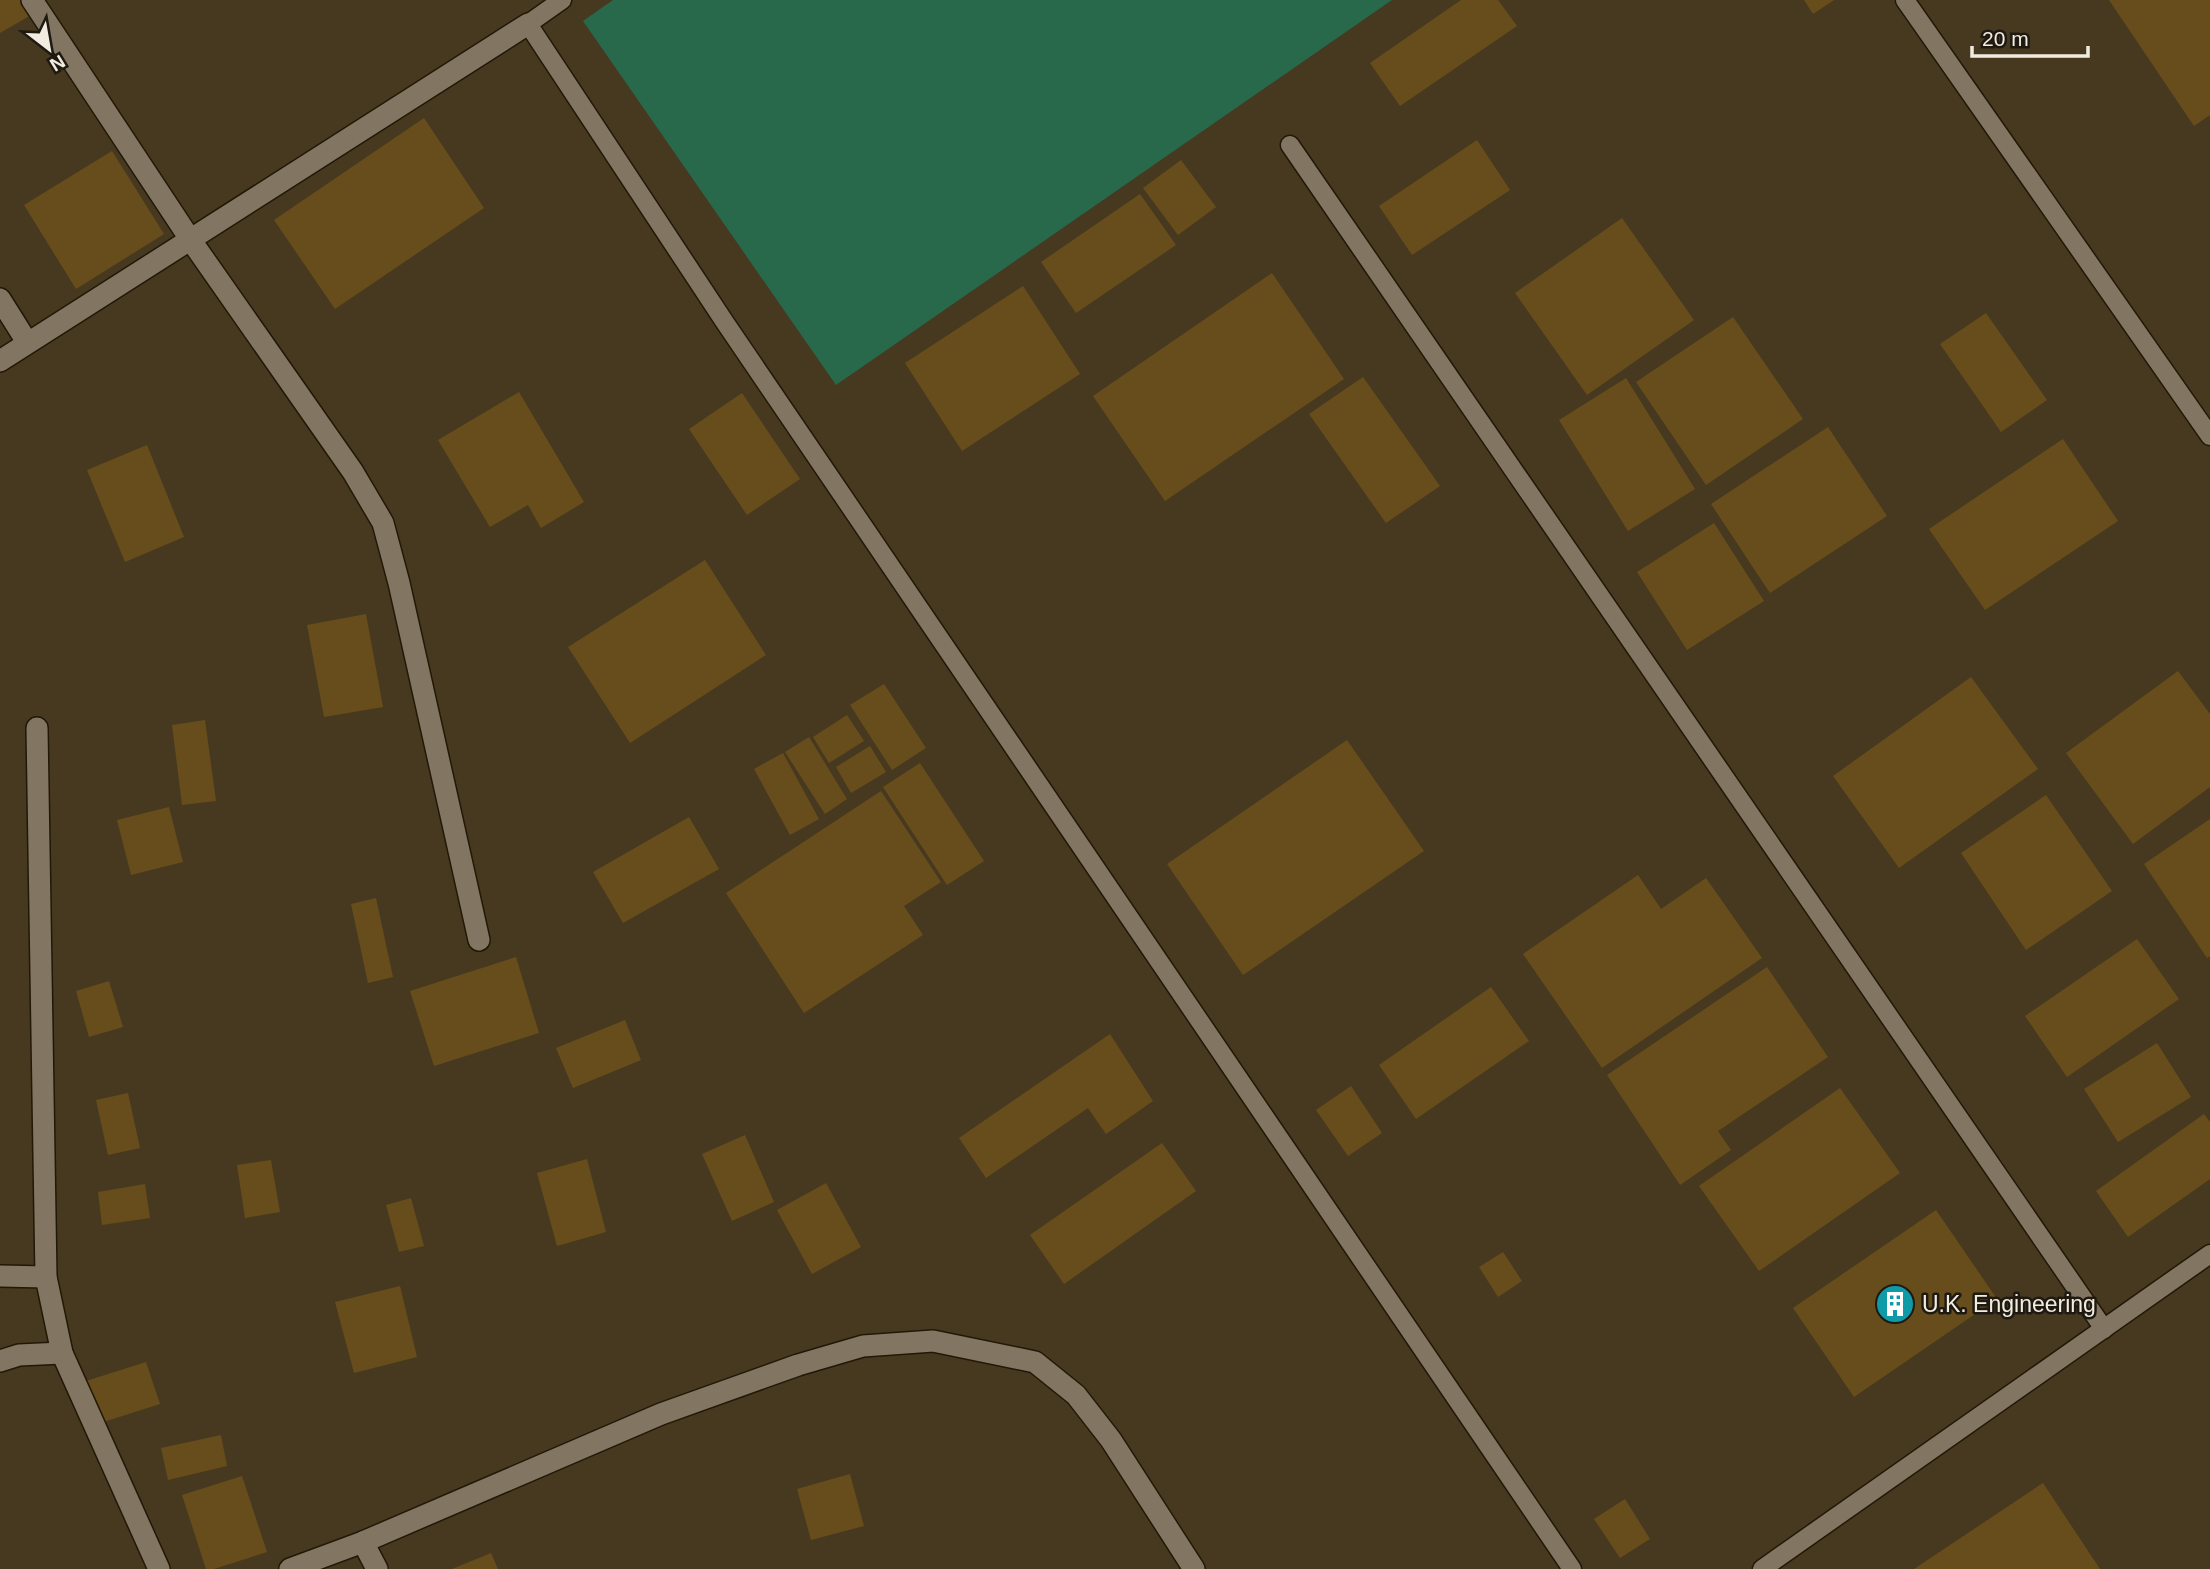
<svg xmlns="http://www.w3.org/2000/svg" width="2210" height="1569" viewBox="0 0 2210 1569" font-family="Arial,sans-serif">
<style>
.built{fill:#473920}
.green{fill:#28694b}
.building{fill:#674d1b}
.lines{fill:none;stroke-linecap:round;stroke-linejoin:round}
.lane-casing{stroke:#221807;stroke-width:21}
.street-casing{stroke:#221807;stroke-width:24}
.lane{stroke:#827662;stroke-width:18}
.street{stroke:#827662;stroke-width:21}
.labels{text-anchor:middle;stroke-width:5;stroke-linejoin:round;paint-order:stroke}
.poi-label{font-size:23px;fill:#f2ebe0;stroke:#1e1911;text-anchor:start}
</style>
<rect width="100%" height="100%" fill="#3b311f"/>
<!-- built -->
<rect class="built" x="0" y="0" width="2210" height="1569"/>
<!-- green -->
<path class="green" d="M613,0H1392L836,385L583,21Z"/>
<!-- building -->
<g class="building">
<path d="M0,0H22L31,15L0,33Z"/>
<path d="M1461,0H1498L1517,26L1400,106L1370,63Z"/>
<path d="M1804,0H1834L1813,14Z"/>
<path d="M2109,0H2210V115L2194,126Z"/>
<path d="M424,118L484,208L335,309L274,220Z"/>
<path d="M1477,140L1510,190L1412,255L1379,206Z"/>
<path d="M112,151L164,234L76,289L24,205Z"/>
<path d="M1181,160L1216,207L1178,235L1143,188Z"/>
<path d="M1140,194L1176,245L1076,313L1041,262Z"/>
<path d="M1622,218L1694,320L1587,395L1515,293Z"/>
<path d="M1272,273L1344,379L1165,501L1093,396Z"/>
<path d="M1023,286L1080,374L962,451L905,363Z"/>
<path d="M1986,313L2047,400L2001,432L1940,344Z"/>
<path d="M1733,317L1803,419L1706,485L1636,382Z"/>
<path d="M1363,377L1440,486L1386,523L1309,414Z"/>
<path d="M1626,378L1695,489L1628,531L1559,420Z"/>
<path d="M519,392L584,502L541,528L528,505L490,527L438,440Z"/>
<path d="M742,393L800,479L747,515L689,429Z"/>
<path d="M1828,427L1887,516L1770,593L1711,504Z"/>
<path d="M2063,439L2118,521L1985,610L1929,529Z"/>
<path d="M147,445L184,537L125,562L87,470Z"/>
<path d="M1714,523L1764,601L1687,650L1637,572Z"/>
<path d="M705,560L766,655L630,743L568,647Z"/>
<path d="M366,614L383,707L324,717L307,625Z"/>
<path d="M2178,671L2210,714V787L2133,844L2066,753Z"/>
<path d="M1971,677L2038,769L1899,868L1833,776Z"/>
<path d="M884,684L926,748L892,770L850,705Z"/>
<path d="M847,715L864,741L829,763L813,737Z"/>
<path d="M205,720L216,801L182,805L172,725Z"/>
<path d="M809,737L847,799L825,814L785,752Z"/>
<path d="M1347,740L1424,851L1243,975L1167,864Z"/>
<path d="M870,746L886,772L851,793L836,767Z"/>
<path d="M783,753L819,819L790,835L754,769Z"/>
<path d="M920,763L984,861L947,885L883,787Z"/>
<path d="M881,791L941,882L904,906L923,935L804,1013L726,893Z"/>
<path d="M2046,795L2112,891L2026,950L1961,853Z"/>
<path d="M169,807L183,862L131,875L117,820Z"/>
<path d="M689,817L719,869L623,923L593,872Z"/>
<path d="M2210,819V956L2207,958L2144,864Z"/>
<path d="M1638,875L1661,909L1706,878L1762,958L1602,1068L1523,954Z"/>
<path d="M376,898L393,977L368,983L351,904Z"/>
<path d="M2137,939L2179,999L2067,1077L2025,1016Z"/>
<path d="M516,957L539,1033L434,1066L410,991Z"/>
<path d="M1767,967L1828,1057L1718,1131L1731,1150L1680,1185L1607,1075Z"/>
<path d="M109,981L123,1027L89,1037L76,991Z"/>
<path d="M1491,987L1529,1041L1416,1119L1379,1065Z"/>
<path d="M625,1020L641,1060L573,1088L556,1048Z"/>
<path d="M1110,1034L1153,1101L1106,1134L1088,1108L986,1178L959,1138Z"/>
<path d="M2157,1043L2191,1097L2118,1142L2084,1089Z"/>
<path d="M1351,1086L1382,1133L1348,1156L1316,1110Z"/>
<path d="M1840,1088L1900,1173L1759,1271L1699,1186Z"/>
<path d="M128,1093L140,1148L108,1155L96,1100Z"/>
<path d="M2204,1114L2210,1122V1179L2128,1237L2096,1191Z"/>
<path d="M745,1135L774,1202L732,1221L702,1154Z"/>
<path d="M1162,1143L1196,1191L1064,1284L1030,1235Z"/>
<path d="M587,1159L606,1232L557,1246L537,1173Z"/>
<path d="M271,1160L280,1212L245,1218L237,1165Z"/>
<path d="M826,1183L861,1247L812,1274L777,1210Z"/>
<path d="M145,1184L150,1218L102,1225L98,1192Z"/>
<path d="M411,1198L424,1246L399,1252L386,1205Z"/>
<path d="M1936,1210L1997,1299L1854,1397L1793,1308Z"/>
<path d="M1503,1252L1522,1281L1498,1297L1479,1267Z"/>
<path d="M400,1286L417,1357L354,1373L335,1302Z"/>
<path d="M146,1362L160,1404L97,1424L83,1382Z"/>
<path d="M221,1435L227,1466L168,1480L161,1448Z"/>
<path d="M850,1474L864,1526L811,1540L797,1489Z"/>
<path d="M242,1476L267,1552L214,1569H206L182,1495Z"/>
<path d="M2043,1483L2100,1569H1914Z"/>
<path d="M1625,1499L1650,1539L1620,1558L1594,1519Z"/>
<path d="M491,1553L498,1569H452Z"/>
</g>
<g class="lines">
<defs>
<g id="lane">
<path d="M562,0L528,24L724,321L1572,1569"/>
<path d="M1905,0L2210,436"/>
<path d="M1290,145L2104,1329"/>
<path d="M1762,1569L2210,1254"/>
</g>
<g id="street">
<path d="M32,0L190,239L353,472L383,523L399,583L479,940"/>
<path d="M0,299L27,342"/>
<path d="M0,361L528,24"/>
<path d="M37,728L46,1277L62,1353L159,1569"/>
<path d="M0,1276L46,1277"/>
<path d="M0,1361L19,1355L62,1353"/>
<path d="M363,1542L377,1569"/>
<path d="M290,1569L363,1542L661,1414L798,1365L863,1346L933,1341L1035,1362L1076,1395L1111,1440L1194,1569"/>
</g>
</defs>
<!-- lane casing -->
<use href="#lane" class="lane-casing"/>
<!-- street casing -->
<use href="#street" class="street-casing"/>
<!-- lane -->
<use href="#lane" class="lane"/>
<!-- street -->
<use href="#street" class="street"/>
</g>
<!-- icons -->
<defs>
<symbol id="building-disc" viewBox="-11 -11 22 22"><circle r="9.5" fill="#0f9aa8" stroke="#1e1911"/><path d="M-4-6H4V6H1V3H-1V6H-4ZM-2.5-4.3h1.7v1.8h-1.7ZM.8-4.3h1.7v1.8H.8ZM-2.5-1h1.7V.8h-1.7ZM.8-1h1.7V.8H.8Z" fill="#fff"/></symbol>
</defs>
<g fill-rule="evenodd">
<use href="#building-disc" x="1873" y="1282" width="44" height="44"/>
</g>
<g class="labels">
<!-- poi labels -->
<g class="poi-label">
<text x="1922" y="1312">U.K. Engineering</text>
</g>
</g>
<!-- north arrow -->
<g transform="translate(49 49) rotate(149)" stroke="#1e1911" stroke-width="5" paint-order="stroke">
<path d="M0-5L12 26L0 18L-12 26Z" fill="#f2ebe0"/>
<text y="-10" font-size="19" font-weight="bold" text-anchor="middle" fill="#f2ebe0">N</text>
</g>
<!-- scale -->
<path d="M1972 46v10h116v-10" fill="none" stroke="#f2ebe0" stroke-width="3.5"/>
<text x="1982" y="46" font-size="21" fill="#f2ebe0" stroke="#1e1911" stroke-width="5" paint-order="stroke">20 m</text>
</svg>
